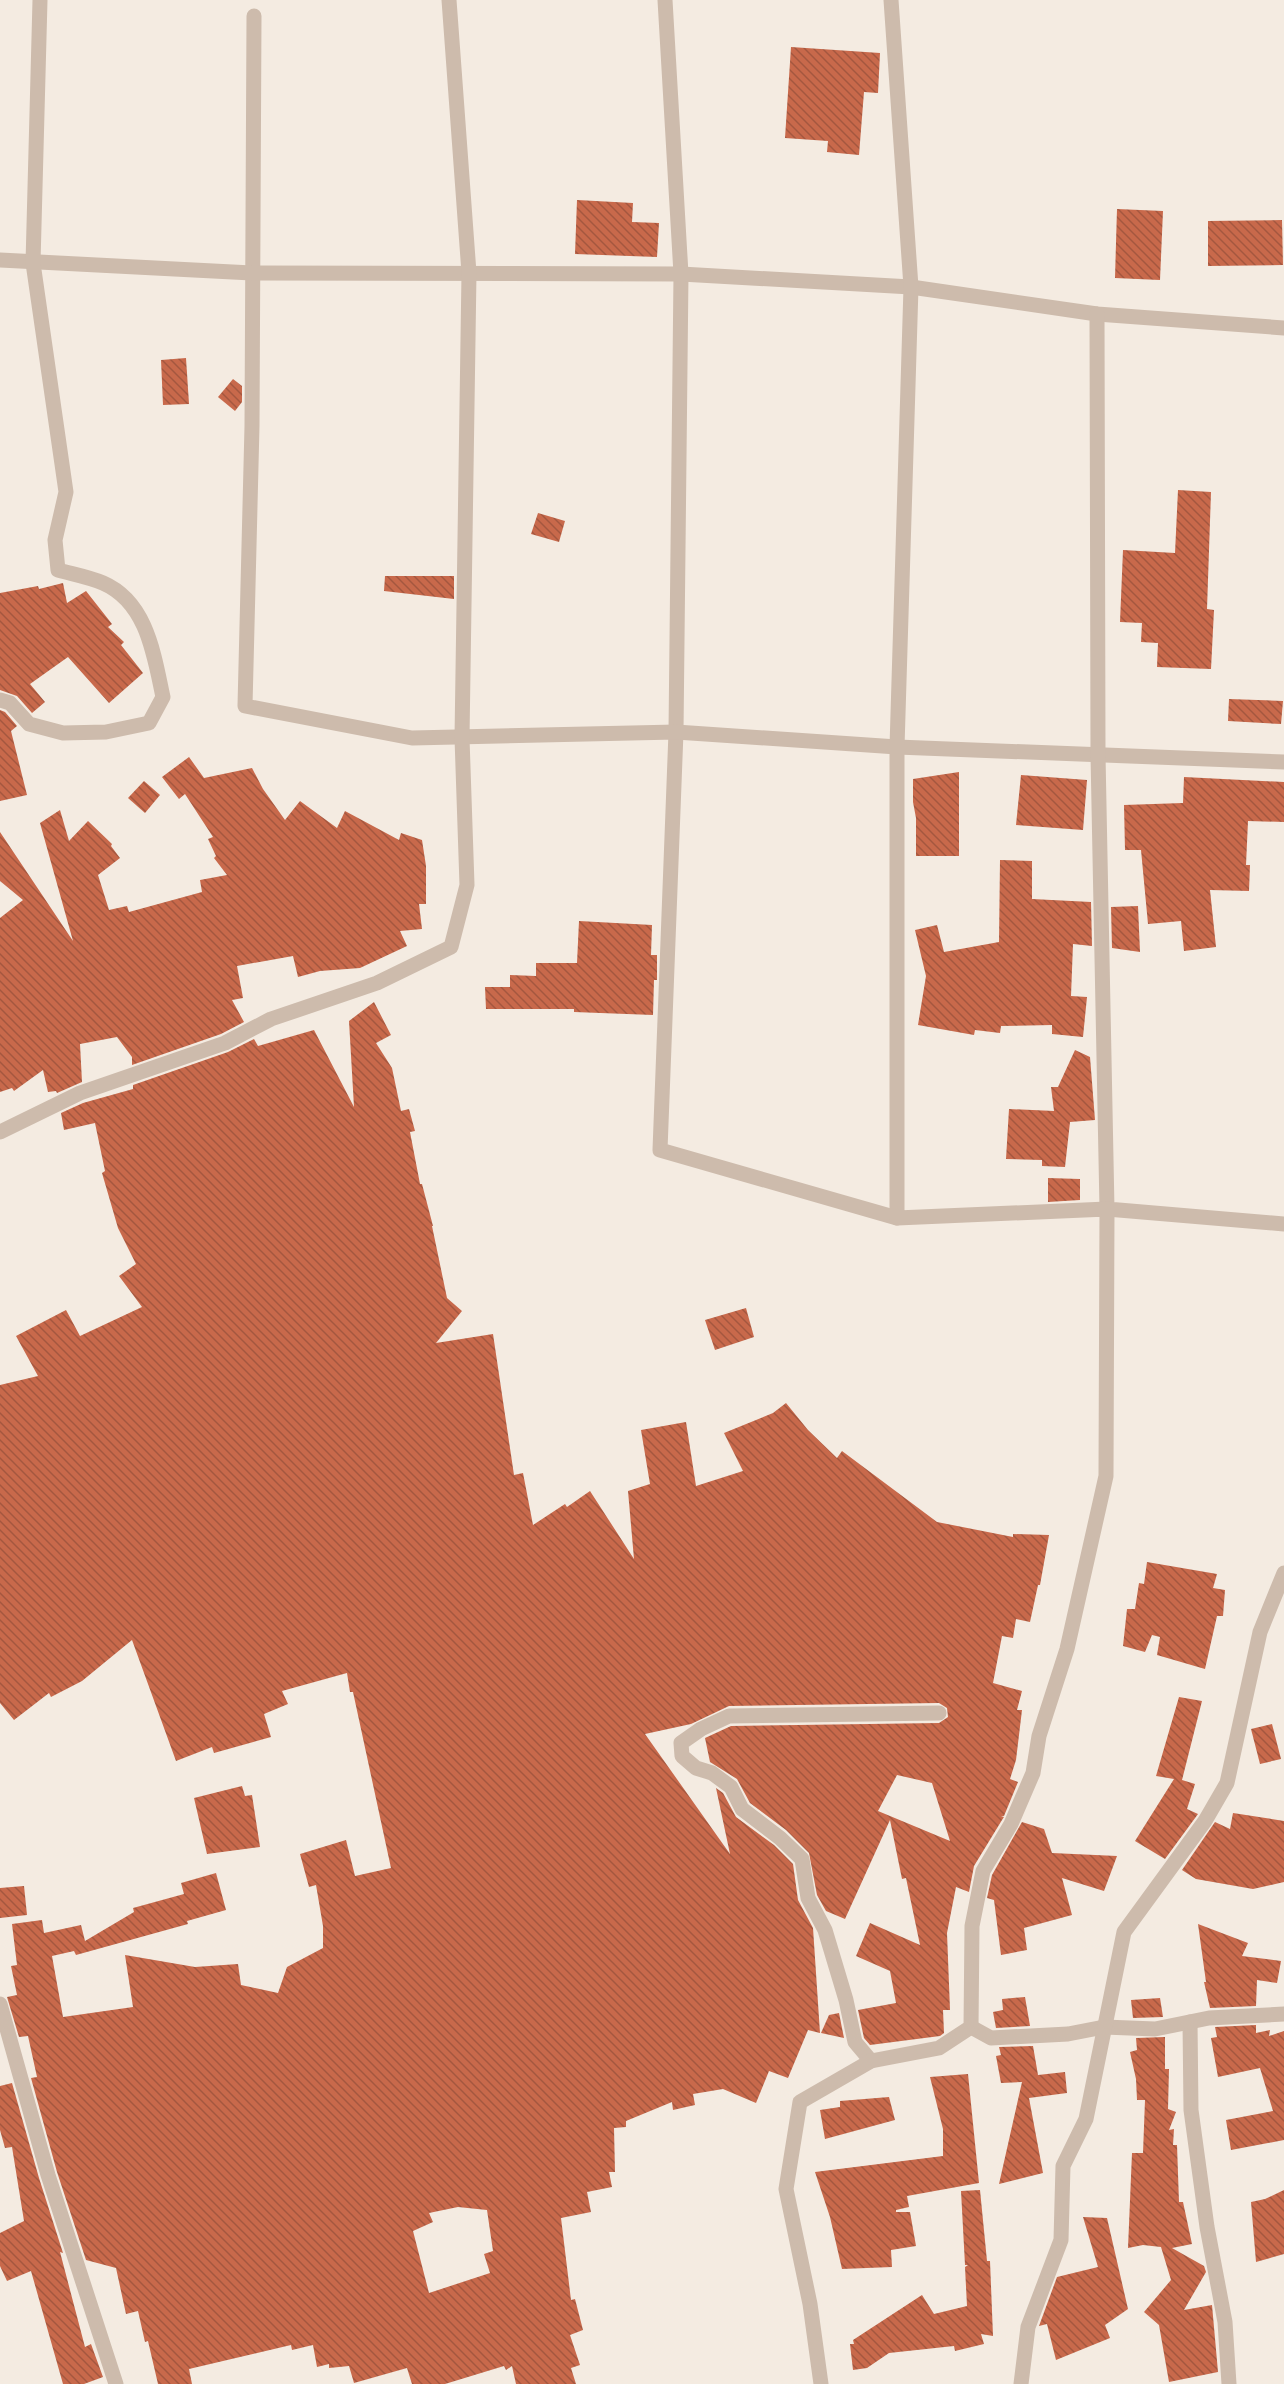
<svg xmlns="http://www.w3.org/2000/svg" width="1284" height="2384" viewBox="0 0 1284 2384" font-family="Mulish,sans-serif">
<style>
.building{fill:url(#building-back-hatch);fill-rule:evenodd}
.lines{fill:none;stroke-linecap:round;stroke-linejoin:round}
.street{stroke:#cdbbac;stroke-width:15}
</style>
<defs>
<pattern id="building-back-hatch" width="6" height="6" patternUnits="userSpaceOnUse" patternTransform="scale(1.5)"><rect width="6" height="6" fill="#c8694b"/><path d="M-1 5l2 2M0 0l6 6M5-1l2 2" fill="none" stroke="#a4573f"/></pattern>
</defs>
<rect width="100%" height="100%" fill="#f4ebe1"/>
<!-- building -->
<g class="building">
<path d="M791,47L880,53L878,93L864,92L859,155L827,152L828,141L785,138Z"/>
<path d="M577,200L633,203L632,222L659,223L657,257L575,254Z"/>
<path d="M1117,209L1163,211L1160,280L1115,278Z"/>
<path d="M1282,220L1283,265L1208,266V221Z"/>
<path d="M186,358L189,404L163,405L161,360Z"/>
<path d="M233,379L242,386V402L235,411L218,397Z"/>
<path d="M1178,490L1211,492L1207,609L1214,610L1211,669L1157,667L1158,643L1141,642L1142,623L1120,622L1123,550L1175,553Z"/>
<path d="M538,513L565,521L559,542L531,534Z"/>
<path d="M385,576H454V599L384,591Z"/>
<path d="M63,583L67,603L86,591L112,624L108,627L124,642L121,645L143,673L109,703L68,657L30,684L45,702L32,713L17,696L0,690V593L38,586L39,589Z"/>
<path d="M1229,699L1283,701L1281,724L1228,721Z"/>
<path d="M0,710L5,712L17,726L11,731L27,795L0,801Z"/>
<path d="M189,757L204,778L252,768L263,789L285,820L300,801L337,828L345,811L399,840L401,833L422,840L426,866V904H419L422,929L400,931L407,946L360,968L320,971L298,977L293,956L237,966L243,998L232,1000L244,1022L221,1034L132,1065V1057L117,1037L80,1044L82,1082L57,1093L56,1091L48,1092L43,1070L14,1091L12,1088L0,1092V918L23,900L0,881V832L73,941L40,823L60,810L69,841L88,821L112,844L111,846L120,858L98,875L109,910L127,906L129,912L202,892L200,880L227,875L214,858L216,856L208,839L213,837L185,794L179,799L162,777Z"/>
<path d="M959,772V856H916V818L913,802V779Z"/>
<path d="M1021,775L1087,780L1083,830L1016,825Z"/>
<path d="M1184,777L1284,782V822L1248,821L1246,865H1250L1249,891L1210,890L1216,947L1184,951L1181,921L1148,924L1141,850H1125L1124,805L1183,803Z"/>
<path d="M144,781L160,795L145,813L128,798Z"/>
<path d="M1000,860L1032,861V899L1091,902L1092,946L1073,944L1071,996L1087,997L1083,1037L1052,1034V1025L1001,1026L1000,1033L975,1030L974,1035L918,1025L926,976L915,930L937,925L944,952L999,942Z"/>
<path d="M1138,906L1140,952L1112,948L1111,907Z"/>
<path d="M579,921L652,925L651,955H657V980H654L653,1015L574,1012V1009H486L485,987H510V975L536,976V963H577Z"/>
<path d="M374,1002L391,1035L376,1043L392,1068L401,1111L409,1109L415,1131L410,1132L420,1184H422L433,1226H432L447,1298L462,1311L436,1343L493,1334L514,1475L523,1473L533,1525L565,1504L567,1507L590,1491L634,1559L628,1491L650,1484L641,1430L686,1422L696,1486L743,1471L724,1433L773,1413L786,1403L808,1430L837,1458L842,1451L937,1522L1013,1537V1534L1049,1535L1040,1585H1038L1030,1622L1016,1619L1013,1638L1002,1636L993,1683L1022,1691L1017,1710H1022L1016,1760L1010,1779L1018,1782L1004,1816H1001L1004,1817L1002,1820L974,1866L969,1892L956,1887L947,1933L950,2010H943L944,2033L940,2036L870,2045L864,2038L858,2010L896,2003L890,1971L856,1956L870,1923L920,1945L906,1878L902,1879L890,1820L845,1919L826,1911L817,1895L809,1853L786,1830L750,1803L737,1779L710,1762L705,1738L731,1726L939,1723L948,1717L947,1708L939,1703L729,1706L691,1724L645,1734L730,1854L716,1788L723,1793L736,1817L774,1845L793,1864L798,1900L813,1928L820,2033L808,2030L788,2078L769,2071L756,2103L723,2089L693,2094L695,2105L673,2110L672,2102L626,2121V2127L614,2128L615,2172H609L612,2187L587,2192L591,2212L561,2218L571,2300L575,2299L583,2330L570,2335L580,2365L571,2368L576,2384H516L512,2366L506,2370L504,2366L445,2384H412L407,2368L354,2383L349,2366L329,2368V2364L317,2367L313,2345L292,2350L291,2345L189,2369L192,2384H158L148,2341L145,2342L138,2311L126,2314L116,2268L86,2260L57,2172L31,2078L37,2077L28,2036L19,2037L7,1997L17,1995L11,1966L17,1965L12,1924L42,1920L44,1933L81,1925L85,1941L134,1912L133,1908L184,1894L181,1883L216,1873L226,1910L187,1921L188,1924L76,1955L74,1951L52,1956L63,2017L133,2007L125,1955L195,1967L238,1964L241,1985L278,1993L287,1967L323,1948V1926L316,1885L309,1887L300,1854L346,1840L355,1876L391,1868L353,1692H350L347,1673L282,1691L288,1704L264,1714L271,1737L214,1753L212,1747L176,1761L132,1640L82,1681L51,1697L49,1693L14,1720L0,1703V1385L38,1376L16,1336L66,1310L80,1336L142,1307L119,1276L136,1264L118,1228L102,1173L105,1171L95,1123L64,1130L61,1113L83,1103L133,1089V1085L228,1052L254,1039L258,1046L314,1030L354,1107L349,1021ZM897,1775L932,1783L950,1841L878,1811ZM458,2207L487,2210L493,2251L484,2254L490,2273L429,2293L413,2231L433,2222L429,2213Z"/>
<path d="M1075,1050L1090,1057L1095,1120L1070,1122L1065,1167L1042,1166V1160L1006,1159L1009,1109L1054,1111L1051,1087H1058Z"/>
<path d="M1048,1178L1080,1179V1200L1048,1202Z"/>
<path d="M746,1308L754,1337L715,1350L705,1320Z"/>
<path d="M1147,1562L1217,1574L1213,1588L1225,1590L1223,1616H1217L1205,1669L1157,1655L1160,1637L1152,1635L1145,1652L1123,1646L1127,1609H1135L1139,1583L1144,1584Z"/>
<path d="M1179,1697L1202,1701L1182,1780L1195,1784L1187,1809L1198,1814L1165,1859L1135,1841L1174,1779L1156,1776Z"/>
<path d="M1272,1724L1281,1759L1260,1764L1251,1729Z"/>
<path d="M242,1786L245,1796L252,1795L260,1847L207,1854L194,1798Z"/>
<path d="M1233,1813L1284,1821V1882L1253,1889L1196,1879L1182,1870L1215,1822L1230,1829Z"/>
<path d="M1022,1822L1044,1829L1052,1853L1117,1856L1104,1891L1062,1878L1072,1915L1024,1928L1027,1950L1001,1955L994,1900L987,1898L992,1875Z"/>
<path d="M24,1886L27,1915L0,1918V1888Z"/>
<path d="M1198,1924L1248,1943L1242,1956L1281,1961L1277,1983L1257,1980L1256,2006L1210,2008L1204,1982H1206Z"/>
<path d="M1025,1997L1030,2026L996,2028L993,2012L1003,2010L1002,1999Z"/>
<path d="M1160,1998L1163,2017L1133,2018L1131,2000Z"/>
<path d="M839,2013L844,2038L821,2033L829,2015Z"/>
<path d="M1256,2025V2033L1270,2030L1269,2036L1284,2031V2140L1231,2150L1226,2120L1273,2111L1260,2068L1218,2077L1211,2038L1217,2037L1215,2027Z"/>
<path d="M1165,2037V2069H1169L1168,2109L1176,2112L1169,2130L1174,2129L1173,2145H1177L1179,2202H1183L1192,2244L1172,2248L1204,2266L1206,2272L1184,2310L1212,2305L1218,2372L1169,2382L1159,2325L1144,2312L1171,2280L1161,2247L1143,2245L1128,2248L1132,2153H1143L1145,2100H1137L1136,2079L1130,2052L1137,2050L1136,2038Z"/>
<path d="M1033,2046L1038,2075L1065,2072L1067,2093L1029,2098L1043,2173L999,2184L1022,2082L1001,2083L996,2056L1001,2055L999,2047Z"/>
<path d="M968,2074L979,2183L907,2196L909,2207L896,2210V2212H910L916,2246L891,2250L892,2267L842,2269L830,2217L815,2172L943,2156V2129L930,2077Z"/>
<path d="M12,2083L39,2178L63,2253L60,2252L85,2347L91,2344L103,2377L84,2384H63L31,2271L7,2281L0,2266V2233L24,2221L12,2147L5,2148L0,2130V2086Z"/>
<path d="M889,2097L895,2120L825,2139L820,2110L840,2107V2101Z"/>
<path d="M980,2190L987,2261H990L993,2336L981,2334L984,2344L955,2351L954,2346L889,2353L867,2368L853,2370L850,2344H854L853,2340L922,2295L934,2314L967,2306L965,2267L968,2265H965L961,2191Z"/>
<path d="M1284,2190V2254L1256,2262L1251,2202L1265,2199Z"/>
<path d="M1083,2217L1107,2218L1128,2309L1105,2325L1110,2338L1056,2360L1047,2324L1039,2326L1057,2277L1098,2267Z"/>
</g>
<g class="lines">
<!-- street -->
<g class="street">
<path d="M665,0L681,274L676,732L660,1150L897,1218"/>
<path d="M254,16L252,426L245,706L412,738L676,732L897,747L1284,762"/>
<path d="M0,260L252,273L681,274L911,287L1097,314L1284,328"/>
<path d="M1097,314L1098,755L1107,1209L1284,1224"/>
<path d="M0,700L10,703L29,724L63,733L106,732L149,723L163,697C154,655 147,602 103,583C89,577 72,574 58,570L55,540L66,492L33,263L40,0"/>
<path d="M0,1132L80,1093L225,1043L271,1019L377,983L451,947L467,885L462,738L469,273L449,0"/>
<path d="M0,2004L48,2175L116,2384"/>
<path d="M1190,2022L1191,2110L1207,2227L1225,2322L1229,2384"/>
<path d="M971,2027L991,2038L1068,2034L1104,2027L1155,2029L1209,2018L1284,2014"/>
<path d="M871,2061L855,2042L846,2000L825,1930L808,1898L802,1859L780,1838L742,1809L731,1787L712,1773L696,1768L682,1756L681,1743L701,1729L729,1716L939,1713"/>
<path d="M821,2384L810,2304L786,2189L800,2102L871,2061L939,2048L971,2027L972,1926L983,1871L1011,1824L1033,1773L1039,1736L1067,1649L1106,1476L1107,1209L897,1218V747L911,287L891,0"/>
<path d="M1021,2384L1028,2327L1061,2240L1063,2166L1086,2119L1124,1932L1205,1821L1227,1783L1260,1632L1284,1573"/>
</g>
</g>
</svg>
